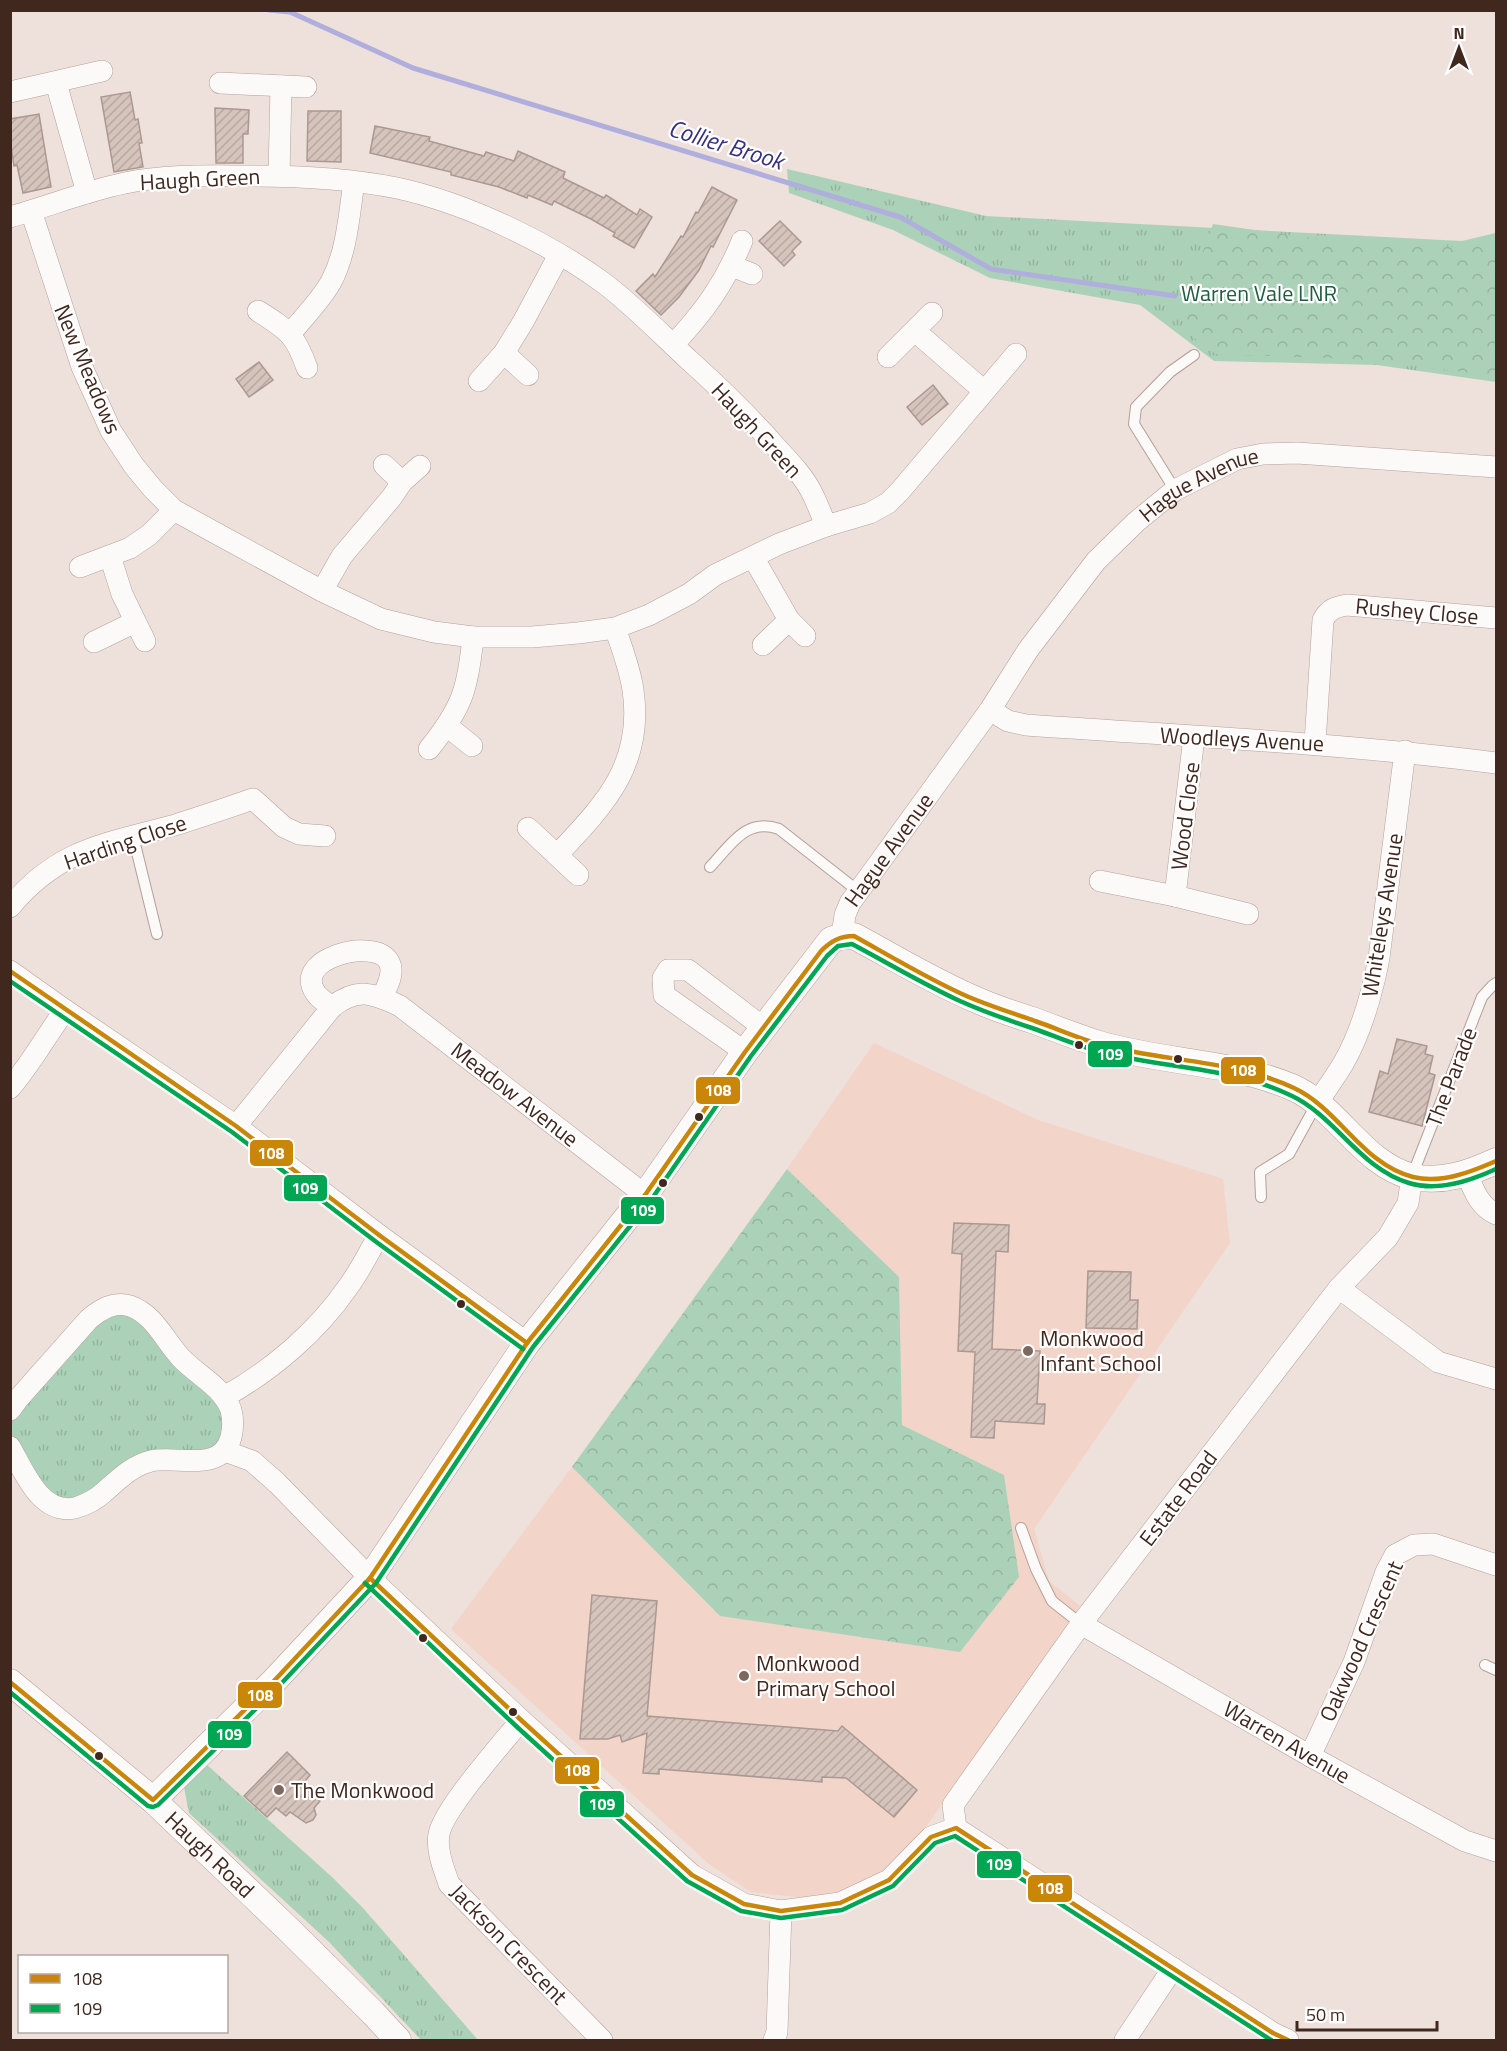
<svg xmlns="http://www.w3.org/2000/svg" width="1507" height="2051" viewBox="0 0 1507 2051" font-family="'Titillium Web',sans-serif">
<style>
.built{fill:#f2d4c9}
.grass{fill:url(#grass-tufts)}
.forest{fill:url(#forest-crowns)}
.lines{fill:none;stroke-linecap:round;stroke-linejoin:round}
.stream{stroke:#afaedc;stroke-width:5}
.building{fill:url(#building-hatch);stroke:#aa9992;stroke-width:1.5}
.service-casing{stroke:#b3a19a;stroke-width:12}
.minor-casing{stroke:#b3a19a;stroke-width:22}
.tertiary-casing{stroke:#b3a19a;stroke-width:27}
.service{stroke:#fcfaf9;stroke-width:10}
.minor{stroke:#fcfaf9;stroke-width:21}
.tertiary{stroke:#fcfaf9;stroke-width:26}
.bus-1-casing{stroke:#fff;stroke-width:9}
.bus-2-casing{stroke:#fff;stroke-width:9}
.bus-1{stroke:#c98608;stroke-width:4.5}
.bus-2{stroke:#00a651;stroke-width:4.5}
.bus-dot{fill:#40281f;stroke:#fff;stroke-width:2}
.poi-dot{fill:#7d6860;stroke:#fff;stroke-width:2}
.labels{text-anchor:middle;stroke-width:4.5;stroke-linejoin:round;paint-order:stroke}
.street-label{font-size:22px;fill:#40281f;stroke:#fff}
.park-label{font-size:22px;fill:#205d41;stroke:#fff}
.poi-label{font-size:22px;fill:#40281f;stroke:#fff;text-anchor:start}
.water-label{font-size:24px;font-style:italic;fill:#363181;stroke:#fff}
.line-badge{stroke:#fff;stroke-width:2}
.badge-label{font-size:16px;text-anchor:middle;font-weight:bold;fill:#fff}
</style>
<defs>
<pattern id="grass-tufts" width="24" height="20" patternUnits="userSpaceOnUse" patternTransform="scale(1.5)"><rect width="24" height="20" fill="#abd2b8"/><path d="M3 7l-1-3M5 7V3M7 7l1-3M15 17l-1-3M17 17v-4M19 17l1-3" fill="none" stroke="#94b49e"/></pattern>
<pattern id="forest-crowns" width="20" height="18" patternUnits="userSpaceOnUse" patternTransform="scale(1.5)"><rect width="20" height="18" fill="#abd2b8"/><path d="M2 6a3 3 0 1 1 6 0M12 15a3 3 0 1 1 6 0" fill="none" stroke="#94b49e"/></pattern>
<pattern id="building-hatch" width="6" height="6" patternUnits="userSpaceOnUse" patternTransform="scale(1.5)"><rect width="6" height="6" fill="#d5c3bc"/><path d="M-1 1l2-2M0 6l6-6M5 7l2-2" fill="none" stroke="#b8a8a1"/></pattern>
</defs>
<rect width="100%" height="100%" fill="#eee0da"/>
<!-- built -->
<path class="built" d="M874,1043L1038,1120L1223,1179L1230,1243L1034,1529L1049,1581L1080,1606L914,1844L884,1870L845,1890L806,1898L751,1892L709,1864L451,1629L572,1467L720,1616L1004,1475L902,1425L899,1277L787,1169Z"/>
<!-- grass -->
<g class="grass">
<path d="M787,169L986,216L1462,241L1496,233V382L1377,365L1214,361L1140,305L990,278L893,230L789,193Z"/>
<path d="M129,1306L224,1397L225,1451L120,1477L56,1507L11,1447L10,1410L89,1319Z"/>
<path d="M206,1764L332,1877L363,1908L478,2040H421L329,1942L189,1813L184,1787Z"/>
</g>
<!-- forest -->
<g class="forest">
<path d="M1213,224L1304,237L1454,247L1496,241V376L1356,359L1216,354L1182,329L1190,287Z"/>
<path d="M787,1169L899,1277L902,1425L1004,1475L1019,1577L960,1652L720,1616L572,1467Z"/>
</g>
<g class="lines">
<!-- stream -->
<path class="stream" d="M269,10L290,12L413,68L900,217L991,269L1175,296"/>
</g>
<!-- building -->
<g class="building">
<path d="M130,92L135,120L138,119L142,143H139L143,167L114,172L101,97Z"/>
<path d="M215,108L249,110L248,134H243V163H216Z"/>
<path d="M308,111H341V162L307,161Z"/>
<path d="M39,114L51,187L23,193L17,165L14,166L10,140V119Z"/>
<path d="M375,126L430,137L429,141L484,156L486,152L514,161L518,151L565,172L563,178L604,198L606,195L637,215L640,209L652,217L634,248L613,236L615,233L591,219L554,201L552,205L528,195L527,198L499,187L451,175V172L370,153Z"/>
<path d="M712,187L737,200L713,247L711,246L699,270L679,297L661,315L636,291L653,274L655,277L681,236L683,237L696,212L698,213Z"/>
<path d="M780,221L801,242L792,251L795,255L784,266L759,241Z"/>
<path d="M259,362L273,380L249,397L236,379Z"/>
<path d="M933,385L948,404L922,425L907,407Z"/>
<path d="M1397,1039L1427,1046L1425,1054L1433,1056L1429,1073L1435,1075L1422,1126L1369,1112L1380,1071L1388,1074Z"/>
<path d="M954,1223L1009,1225L1008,1252L996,1251L992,1349L1040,1351L1037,1404H1045L1044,1424L995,1421L994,1438L971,1437L975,1352L958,1351L962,1254L952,1253Z"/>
<path d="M1088,1271L1131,1272L1130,1300H1138L1137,1329L1086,1328Z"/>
<path d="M592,1595L657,1601L647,1716L838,1731L842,1726L917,1790L894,1817L846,1778L822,1777V1782L659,1769V1774L643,1773L647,1733L622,1742L620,1735L608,1739H580Z"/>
<path d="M287,1752L310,1775L302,1785L320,1801L314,1808L316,1815L313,1820L306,1823L290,1812L286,1816L276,1808L267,1817L244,1796Z"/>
</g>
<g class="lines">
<defs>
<g id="service">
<path d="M1175,490L1134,424L1136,407L1170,372L1194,355"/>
<path d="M133,836L157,934"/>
<path d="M710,867C730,846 746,817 779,829L858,891"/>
<path d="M1412,1176L1482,997L1492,986L1496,983"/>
<path d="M1261,1197L1260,1172L1289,1154L1317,1103"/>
<path d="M1021,1528L1036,1569L1052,1601L1081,1624"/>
<path d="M1485,1665L1496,1670"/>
</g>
<g id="minor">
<path d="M56,83L87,193"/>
<path d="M220,83L306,87"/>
<path d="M10,92L102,71"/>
<path d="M279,176L281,86"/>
<path d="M31,211L82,367L111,431L134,466L153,489L174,510L212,531L322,591L381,619L434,632L473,637H532L578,633L615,628L649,615L689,594L715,575L779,544L826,526L870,513L888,503L900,491L1016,354"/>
<path d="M10,217C49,206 86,191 125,183C168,174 211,176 254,176C302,176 351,179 397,188C466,203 548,242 605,284C635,307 663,336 690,361C720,388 749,416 775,446C789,461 804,476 813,495C818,505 822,516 826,526"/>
<path d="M732,266L752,274"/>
<path d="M258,311C288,330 295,334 307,368"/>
<path d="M915,331L984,391"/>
<path d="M290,334C304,317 320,301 331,282C347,252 349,215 354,182"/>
<path d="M673,345C704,312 725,283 742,241"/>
<path d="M504,353L528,375"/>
<path d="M888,357L932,313"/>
<path d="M479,381L504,353L523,322L559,255"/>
<path d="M384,465L402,482"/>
<path d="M110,556L122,594L145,641"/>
<path d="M753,557L789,620L805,636"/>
<path d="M80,567L130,548L149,535L174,510"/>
<path d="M322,591L342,556L392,497L402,482L420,466"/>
<path d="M94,642L135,622"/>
<path d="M763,645L789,620"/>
<path d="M990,710L1008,721L1026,725C1183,736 1340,743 1496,763"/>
<path d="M447,726L472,746"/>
<path d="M1315,743L1323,620C1329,609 1335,607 1347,605L1496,618"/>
<path d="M429,749C462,708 468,689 473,637"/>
<path d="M528,828L578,875"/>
<path d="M557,855C604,805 644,765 633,690C630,669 622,648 615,628"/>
<path d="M1100,881L1175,896L1248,914"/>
<path d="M1175,896L1194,737"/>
<path d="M10,907C59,848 106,844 175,825C201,817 227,808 253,799L284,827L299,834L325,836"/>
<path id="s1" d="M842,936L845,915L850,903L990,710L1028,650L1096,561L1136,522L1175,490L1237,459L1263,454L1297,453L1496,467"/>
<path d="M10,971L65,1010L236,1126L379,1235L527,1343"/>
<path d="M332,1007C328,1004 322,1000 318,996C286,959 376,936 389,962C395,973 387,987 382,997"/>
<path d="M745,1052L664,995L663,978L668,970H688L764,1028"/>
<path d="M10,1088C31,1064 46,1036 65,1010"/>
<path d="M1317,1103C1326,1090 1335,1077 1343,1064C1362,1031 1372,994 1379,958L1405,751"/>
<path d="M236,1126L332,1007C357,987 372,993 400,1006L645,1195"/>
<path d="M1467,1174C1474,1191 1479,1206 1496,1214"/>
<path d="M1339,1288L1438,1362L1496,1379"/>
<path d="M224,1397C271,1371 317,1332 348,1287C360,1271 369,1252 379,1235"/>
<path d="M10,1410L18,1399L89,1319C101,1309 114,1301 130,1306C154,1314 165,1341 181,1358C197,1375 223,1387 231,1410C233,1418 233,1429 231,1437C222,1474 177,1455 151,1461C131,1466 118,1480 103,1493C94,1501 85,1505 75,1508C40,1515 24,1471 10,1447"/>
<path d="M225,1451L252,1461L277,1483L370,1578L521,1720L692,1875L744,1904L781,1911L840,1903L889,1880L931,1837L956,1828L1273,2033L1288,2040"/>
<path d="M1081,1624L1310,1756L1465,1841L1496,1851"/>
<path d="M521,1720C503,1743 444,1808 439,1834C436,1851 444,1869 449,1884L602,2040"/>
<path d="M1310,1756L1354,1662L1386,1572L1395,1555L1414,1545L1433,1544L1496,1565"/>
<path d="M956,1828L953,1805L1081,1624L1339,1288L1388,1237L1408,1203L1412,1176"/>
<path d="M774,2040L777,2032L781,1911"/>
<path d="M1125,2040L1173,1968"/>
</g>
<g id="tertiary">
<path id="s2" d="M10,1682L153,1800L288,1929L373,2013L398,2040"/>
<path d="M153,1800L273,1682L370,1578L527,1343L645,1195L745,1052L831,940L842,936H854C895,958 936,983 979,1001C997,1009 1016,1015 1035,1021C1056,1029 1077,1037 1099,1044C1163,1063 1232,1061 1294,1088C1339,1109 1363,1165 1413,1177C1443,1183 1470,1173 1496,1161"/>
</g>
</defs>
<!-- service casing -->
<use href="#service" class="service-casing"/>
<!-- minor casing -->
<use href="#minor" class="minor-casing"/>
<!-- tertiary casing -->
<use href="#tertiary" class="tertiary-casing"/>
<!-- service -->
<use href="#service" class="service"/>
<!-- minor -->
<use href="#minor" class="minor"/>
<!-- tertiary -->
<use href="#tertiary" class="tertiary"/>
<defs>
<g id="bus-1">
<path d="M10,971L236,1126L379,1235L527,1343"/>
<path d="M370,1578L521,1720L692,1875L744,1904L781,1911L840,1903L889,1880L931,1837L956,1828L1273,2033L1288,2040"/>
<path d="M10,1682L153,1800L273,1682L370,1578L527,1343L645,1195L745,1052L821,951C831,941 840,936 854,936C890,956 925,977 962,994C986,1005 1010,1012 1035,1021C1056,1028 1077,1038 1099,1044C1162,1062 1233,1059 1294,1088C1339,1109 1362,1164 1413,1177C1441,1184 1471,1172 1496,1161"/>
</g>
<g id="bus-2">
<path d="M10,981L232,1132L375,1241L523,1349"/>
<path d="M365,1583L516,1726L687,1881L741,1911L781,1918L842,1910L893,1886L935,1843L955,1836L1271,2040"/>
<path d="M10,1692L148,1806L153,1807L158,1805L278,1687L376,1583L533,1347L651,1200L751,1056L827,956L838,946L852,944C888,963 923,984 960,1001C984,1012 1008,1020 1032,1028C1055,1036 1077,1046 1101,1052C1162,1068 1232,1067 1290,1095C1336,1116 1359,1168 1409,1183C1438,1192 1470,1181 1496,1169"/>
</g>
</defs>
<!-- bus-1 casing -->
<use href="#bus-1" class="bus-1-casing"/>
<!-- bus-2 casing -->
<use href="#bus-2" class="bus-2-casing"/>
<!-- bus-1 -->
<use href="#bus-1" class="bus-1"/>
<!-- bus-2 -->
<use href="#bus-2" class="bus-2"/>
</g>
<!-- markers -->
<g class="bus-dot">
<circle cx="1079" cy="1045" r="5"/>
<circle cx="1178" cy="1059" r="5"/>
<circle cx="699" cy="1117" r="5"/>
<circle cx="663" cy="1183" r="5"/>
<circle cx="461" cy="1304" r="5"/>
<circle cx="423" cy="1638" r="5"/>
<circle cx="513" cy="1712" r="5"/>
<circle cx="99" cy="1756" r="5"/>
</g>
<g class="poi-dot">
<circle cx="1028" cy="1351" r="6"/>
<circle cx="744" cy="1676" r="6"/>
<circle cx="279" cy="1790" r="6"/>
</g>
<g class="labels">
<!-- street labels -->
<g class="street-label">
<text transform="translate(200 179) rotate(-3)" y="8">Haugh Green</text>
<text transform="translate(88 369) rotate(67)" y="8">New Meadows</text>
<text transform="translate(757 430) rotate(47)" y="8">Haugh Green</text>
<text dy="8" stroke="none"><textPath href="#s1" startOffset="586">Hague Avenue</textPath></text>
<text transform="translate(1417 611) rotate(5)" y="8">Rushey Close</text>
<text transform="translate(1242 739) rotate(3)" y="8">Woodleys Avenue</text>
<text transform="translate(1185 816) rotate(-83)" y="8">Wood Close</text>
<text transform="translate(125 842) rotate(-19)" y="8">Harding Close</text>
<text dy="8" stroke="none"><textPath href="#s1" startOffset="100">Hague Avenue</textPath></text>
<text transform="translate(1382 915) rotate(-81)" y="8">Whiteleys Avenue</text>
<text transform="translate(1451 1077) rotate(-69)" y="8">The Parade</text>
<text transform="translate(515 1094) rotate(38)" y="8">Meadow Avenue</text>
<text transform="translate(1178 1498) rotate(-53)" y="8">Estate Road</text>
<text transform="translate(1361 1641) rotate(-66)" y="8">Oakwood Crescent</text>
<text transform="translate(1287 1742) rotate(30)" y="8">Warren Avenue</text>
<text dy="8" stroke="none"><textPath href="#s2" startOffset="264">Haugh Road</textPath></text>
<text transform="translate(509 1944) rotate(46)" y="8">Jackson Crescent</text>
</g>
<!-- park labels -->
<g class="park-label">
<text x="1259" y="301">Warren Vale LNR</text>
</g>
<!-- poi labels -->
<g class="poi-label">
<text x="1040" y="1346">Monkwood<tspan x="1040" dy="25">Infant School</tspan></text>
<text x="756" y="1671">Monkwood<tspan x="756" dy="25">Primary School</tspan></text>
<text x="291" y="1798">The Monkwood</text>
</g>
<!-- water labels -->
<g class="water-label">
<text transform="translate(726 145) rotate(17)" y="8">Collier Brook</text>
</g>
</g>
<g class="line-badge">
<rect x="1087" y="1040" width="46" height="28" rx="6" fill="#00a651"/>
<rect x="1220" y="1056" width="46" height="29" rx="6" fill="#c98608"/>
<rect x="695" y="1076" width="46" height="29" rx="6" fill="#c98608"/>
<rect x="249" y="1139" width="45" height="28" rx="6" fill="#c98608"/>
<rect x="283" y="1174" width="45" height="28" rx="6" fill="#00a651"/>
<rect x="620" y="1196" width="45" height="29" rx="6" fill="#00a651"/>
<rect x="237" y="1681" width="46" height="28" rx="6" fill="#c98608"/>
<rect x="207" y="1720" width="45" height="29" rx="6" fill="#00a651"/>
<rect x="554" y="1756" width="46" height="29" rx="6" fill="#c98608"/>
<rect x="579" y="1790" width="46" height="28" rx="6" fill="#00a651"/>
<rect x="976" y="1850" width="46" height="29" rx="6" fill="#00a651"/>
<rect x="1027" y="1874" width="46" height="29" rx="6" fill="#c98608"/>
</g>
<g class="badge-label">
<text x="1110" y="1060">109</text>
<text x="1243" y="1076">108</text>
<text x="718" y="1096">108</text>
<text x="271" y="1159">108</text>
<text x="305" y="1194">109</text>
<text x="643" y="1216">109</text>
<text x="260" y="1701">108</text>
<text x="229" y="1740">109</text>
<text x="577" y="1776">108</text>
<text x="602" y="1810">109</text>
<text x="999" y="1870">109</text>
<text x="1050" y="1894">108</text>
</g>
<!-- border -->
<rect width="1507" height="2051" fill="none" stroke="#40281f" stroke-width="24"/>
<!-- legend -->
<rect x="18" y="1955" width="210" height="78" fill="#ffffff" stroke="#b3a9a5" stroke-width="1.5"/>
<rect x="30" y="1974" width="30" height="9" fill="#c98608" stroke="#b3a9a5" stroke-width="1.5"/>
<text x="72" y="1985" font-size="18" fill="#40281f">108</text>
<rect x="30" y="2004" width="30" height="9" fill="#00a651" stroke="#b3a9a5" stroke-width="1.5"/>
<text x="72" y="2015" font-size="18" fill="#40281f">109</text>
<!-- north arrow -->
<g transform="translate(1459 48)" stroke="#ffffff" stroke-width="4.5" paint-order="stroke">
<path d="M0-4.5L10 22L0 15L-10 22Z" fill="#40281f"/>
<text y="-9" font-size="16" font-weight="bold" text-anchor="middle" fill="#40281f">N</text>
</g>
<!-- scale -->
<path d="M1297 2021v9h140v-9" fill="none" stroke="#40281f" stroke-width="3"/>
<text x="1306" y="2021" font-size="18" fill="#40281f" stroke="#ffffff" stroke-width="4.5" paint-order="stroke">50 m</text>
</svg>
